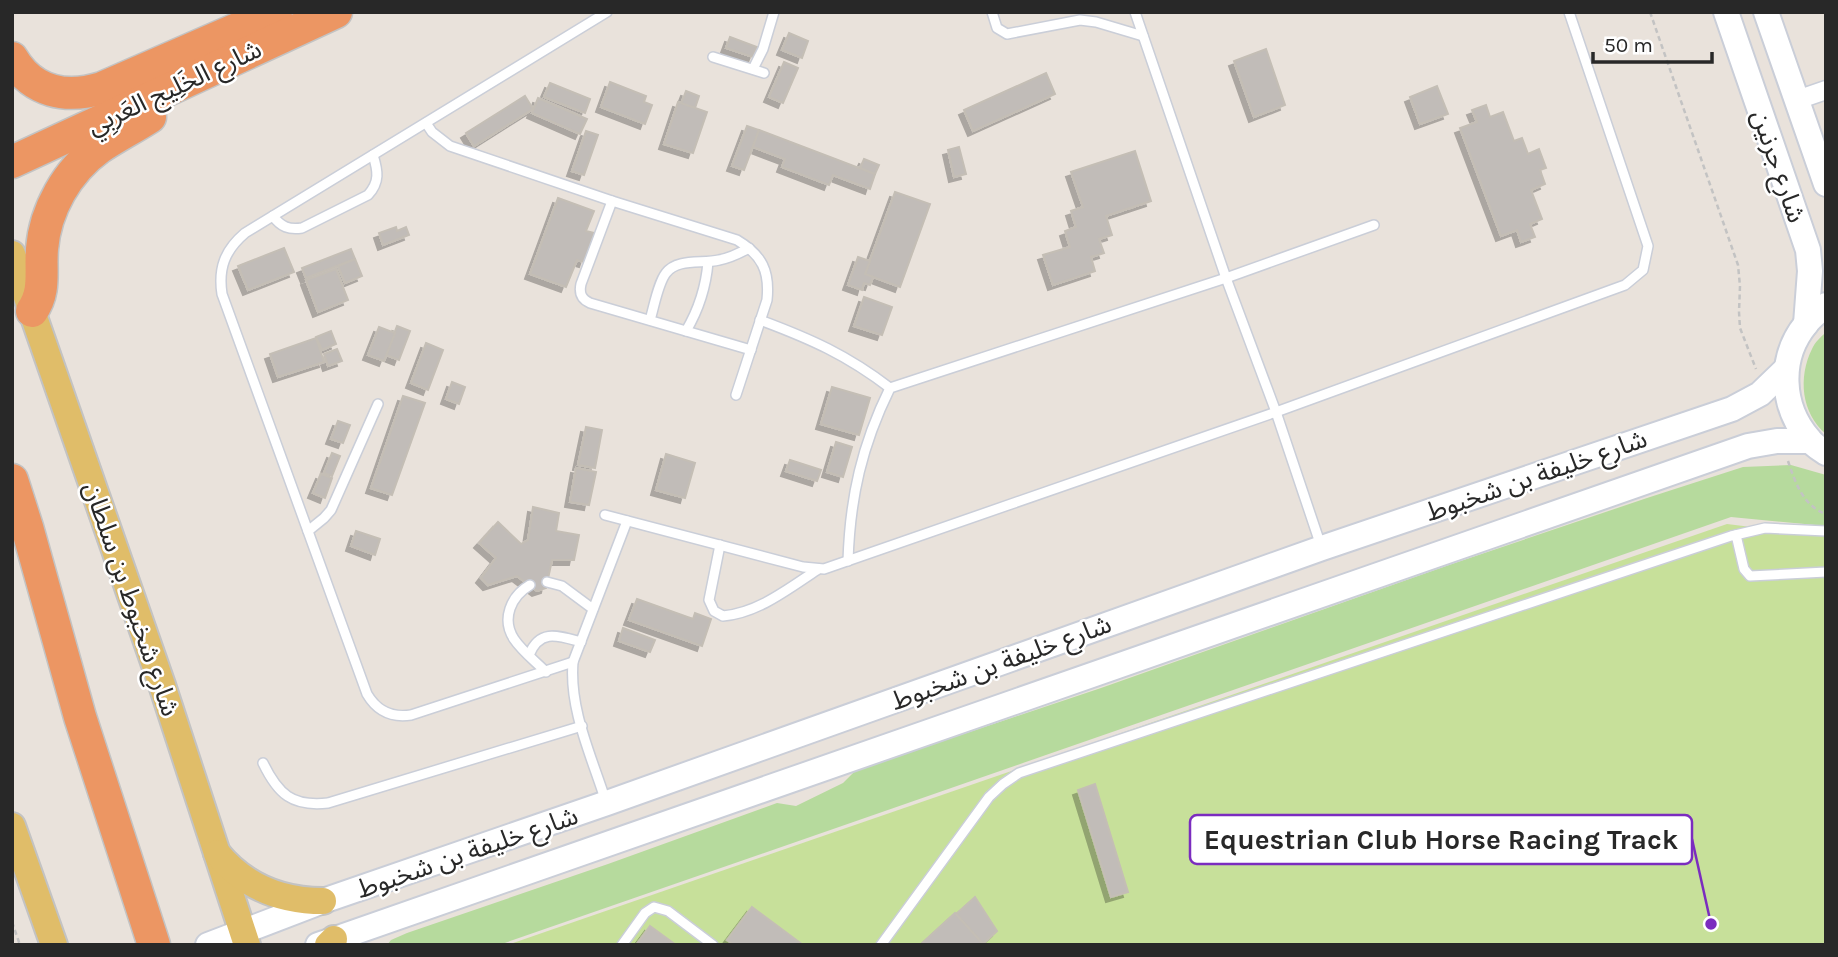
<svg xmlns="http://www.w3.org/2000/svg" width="1838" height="957" viewBox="0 0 1838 957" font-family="Karla,'Noto Sans Arabic',sans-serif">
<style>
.green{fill:#b6da9d}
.pitch{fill:#c7e09a}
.building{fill:#c1bcb8;stroke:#c4beb5;stroke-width:2;filter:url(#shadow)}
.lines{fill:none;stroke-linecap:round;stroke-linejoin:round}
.lane-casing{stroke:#caced8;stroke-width:12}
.street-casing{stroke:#caced8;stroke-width:21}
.secondary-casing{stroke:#caced8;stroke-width:28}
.primary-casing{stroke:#c3c3c3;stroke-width:30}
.highway-casing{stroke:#c3c3c3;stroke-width:35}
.path{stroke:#c3c3c3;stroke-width:2.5;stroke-dasharray:5 3.5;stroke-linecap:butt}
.lane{stroke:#fff;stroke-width:9}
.street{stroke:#fff;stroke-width:18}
.secondary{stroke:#fff;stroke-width:24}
.primary{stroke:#e0bd69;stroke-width:26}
.highway{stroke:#ec9663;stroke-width:32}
.labels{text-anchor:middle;stroke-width:5;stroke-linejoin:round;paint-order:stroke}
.street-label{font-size:26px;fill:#282828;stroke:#fff}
.leader{fill:none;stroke:#7b2cbf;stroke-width:2.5}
.callout-dot{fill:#7b2cbf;stroke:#fff;stroke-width:2.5}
.callout{fill:#fff;stroke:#7b2cbf;stroke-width:2.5}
.callout-label{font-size:28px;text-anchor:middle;font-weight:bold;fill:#282828}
</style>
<defs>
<filter id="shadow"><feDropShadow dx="-5" dy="5" stdDeviation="0" flood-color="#0004"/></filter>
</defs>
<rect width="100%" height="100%" fill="#e9e2db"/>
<!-- green -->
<g class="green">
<path d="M1826,332V434C1801,413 1798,377 1812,349C1815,342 1821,337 1826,332Z"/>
<path d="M1791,465L1826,475V526L1731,517L499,945H387L391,940L407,933L608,864L777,803L796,806L843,783L856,770L1101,688L1449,565L1647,498L1743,467Z"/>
</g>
<!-- pitch -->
<path class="pitch" d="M1727,524L1826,536V945H507Z"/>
<!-- building -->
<g class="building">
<path d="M789,33L808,41L802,58L782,50Z"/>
<path d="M730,37L757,47L753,57L726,48Z"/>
<path d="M1266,49L1285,105L1254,117L1234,61Z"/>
<path d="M784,62L798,68L783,103L769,97Z"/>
<path d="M1046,73L1055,94L973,131L964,110Z"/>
<path d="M610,82L646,96L644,102L652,105L645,124L601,107Z"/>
<path d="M550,83L590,99L585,113L544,97Z"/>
<path d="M1437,86L1448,114L1420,124L1410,97Z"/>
<path d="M686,91L699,96L695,108L681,104Z"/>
<path d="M525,96L533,109L474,146L466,133Z"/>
<path d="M538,98L587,119L580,134L532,113Z"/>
<path d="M678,102L707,112L693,153L664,144Z"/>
<path d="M1486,105L1490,117L1503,112L1514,141L1522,138L1528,154L1539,149L1546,168L1540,170L1545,184L1531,190L1542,219L1530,224L1535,237L1521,242L1517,230L1501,236L1460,128L1477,122L1472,110Z"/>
<path d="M747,126L759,130L744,170L732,166Z"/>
<path d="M759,130L875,174L870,189L833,175L829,185L782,167L785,159L753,147Z"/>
<path d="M586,131L598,135L584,175L572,171Z"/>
<path d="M959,147L966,174L954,177L948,150Z"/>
<path d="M1135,151L1151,201L1106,216L1112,235L1099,239L1104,253L1091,257L1095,271L1053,285L1043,255L1070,247L1065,231L1076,227L1071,211L1083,207L1071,172Z"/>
<path d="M864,159L879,165L875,174L860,168Z"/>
<path d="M895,192L930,204L900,287L865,274Z"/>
<path d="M558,198L594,211L586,231L594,233L584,262L577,260L566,287L530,274Z"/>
<path d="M396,227L397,231L406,227L409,235L383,245L379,233Z"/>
<path d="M284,248L294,272L248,290L238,266Z"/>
<path d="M351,249L355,259L306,278L302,268Z"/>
<path d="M858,257L870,261L865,274L873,277L870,285L864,283L862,290L848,285Z"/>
<path d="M355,259L362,276L345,283L338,266Z"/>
<path d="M336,269L348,300L318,312L306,280Z"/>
<path d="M864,297L892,307L882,335L854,326Z"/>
<path d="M397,326L410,331L399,360L386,355Z"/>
<path d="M379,327L395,333L384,361L368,355Z"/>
<path d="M331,331L336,344L322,350L316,337Z"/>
<path d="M316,338L324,362L278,377L270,354Z"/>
<path d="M426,343L443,350L428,390L411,383Z"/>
<path d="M337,349L342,361L328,366L324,354Z"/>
<path d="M452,382L465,387L459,404L446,399Z"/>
<path d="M832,387L870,398L859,435L821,424Z"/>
<path d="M403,396L425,403L392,495L371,488Z"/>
<path d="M338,421L350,425L343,443L331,439Z"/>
<path d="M586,427L602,430L595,468L578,465Z"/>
<path d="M836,442L852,447L843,477L827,472Z"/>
<path d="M332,453L340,456L332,476L324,473Z"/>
<path d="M666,454L695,463L685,498L656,490Z"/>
<path d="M790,460L821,470L817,481L786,471Z"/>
<path d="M576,468L596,472L589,505L570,502Z"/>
<path d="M321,474L332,478L325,498L313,493Z"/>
<path d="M533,507L559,513L556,531L579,535L574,560H552L546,588L537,591L517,576L488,585L481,578L496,558L479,543L498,522L521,544L528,540Z"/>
<path d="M356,531L380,539L375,555L351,546Z"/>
<path d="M637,599L693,619L695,613L711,619L702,646L629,620Z"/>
<path d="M623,628L655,640L650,652L619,641Z"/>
<path d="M1095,784L1128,892L1111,897L1078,790Z"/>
<path d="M975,897L997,931L983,944L956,914Z"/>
<path d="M752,907L803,945H734L727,940Z"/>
<path d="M955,913L983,944L982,945H920Z"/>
<path d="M650,926L676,945H636Z"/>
</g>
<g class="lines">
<defs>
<g id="lane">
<path d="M992,12L997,28L1007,34L1080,20L1096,22L1143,36"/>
<path d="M1135,12L1226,278L1276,412L1321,546"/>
<path d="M713,57L764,73"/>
<path d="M753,69L763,49L774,12"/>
<path d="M426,123L432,132L450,146L612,201L737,240C762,255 770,271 767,300L736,395"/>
<path d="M612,201L581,284C579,293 581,299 590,303L751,350"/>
<path d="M273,216C281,227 289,230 302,228L368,195C380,182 378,171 373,155"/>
<path d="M650,320C654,307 658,283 666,273C677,258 702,264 719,260C730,258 740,253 749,248"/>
<path d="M760,320C811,339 847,355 890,388"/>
<path d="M686,331C699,309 706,287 708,262"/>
<path d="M605,515L803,567L824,569L1276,412L1625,285L1643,270L1648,246L1569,12"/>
<path d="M308,531L324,518L331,510L378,404"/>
<path d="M1736,535L1744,569L1750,576L1826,572"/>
<path d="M720,545L709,600L714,611L723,616C758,613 788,589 817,570"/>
<path d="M848,561C850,497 862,445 890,388L1226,278L1374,225"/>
<path d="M547,582L562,586L593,609"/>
<path d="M530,585C511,596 501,619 514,639C522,651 535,661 546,672"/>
<path d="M529,655C540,628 559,636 581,642"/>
<path d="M573,662L411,715C391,718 377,711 367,694L222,294C218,268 225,250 245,233L607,12"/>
<path d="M263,763C278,794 292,807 328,803L582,726"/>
<path d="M606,802C592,757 569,710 573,662L627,521"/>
<path d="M622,945L645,913L654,907L668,911L713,945"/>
<path d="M881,945L989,797L1003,784L1019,773L1731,536L1765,528L1826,531"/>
</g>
<path id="street" d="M1797,100L1826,90"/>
<g id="secondary">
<path d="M1726,12L1808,250L1810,271L1806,324"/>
<path d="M1766,12L1826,184"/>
<path d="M1826,305C1819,311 1811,317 1806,324C1778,358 1781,407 1809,439C1813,445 1820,449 1826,453"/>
<path d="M208,945L323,901L607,803L1322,548L1732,409L1760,394L1786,369"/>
<path d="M318,945L1748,446L1777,441H1810"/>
</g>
<g id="primary">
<path d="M12,254L162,685L247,945"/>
<path d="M12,826L54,945"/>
<path d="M217,853C244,886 281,901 323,901"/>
<path d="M328,945L334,939"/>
</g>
<g id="highway">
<path d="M12,58C32,92 66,99 102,88L276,12"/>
<path d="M12,162L336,12"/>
<path d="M32,311C46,291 40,271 42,249C45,210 67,171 99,148C115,137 133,128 150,117"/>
<path d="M12,480L27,527L80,717L154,945"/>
</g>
</defs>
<!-- lane casing -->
<use href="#lane" class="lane-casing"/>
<!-- street casing -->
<use href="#street" class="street-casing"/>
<!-- secondary casing -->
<use href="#secondary" class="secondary-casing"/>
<!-- primary casing -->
<use href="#primary" class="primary-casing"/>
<!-- highway casing -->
<use href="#highway" class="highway-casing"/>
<!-- path -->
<g class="path">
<path d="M1650,12L1738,265L1740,286L1739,312L1740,328L1756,369"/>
<path d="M1788,461C1795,482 1803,506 1826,514"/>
<path d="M12,922L20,945"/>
</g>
<!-- lane -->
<use href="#lane" class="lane"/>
<!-- street -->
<use href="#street" class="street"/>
<!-- secondary -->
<use href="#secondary" class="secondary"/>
<!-- primary -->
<use href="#primary" class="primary"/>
<!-- highway -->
<use href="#highway" class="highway"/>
</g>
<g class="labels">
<!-- street labels -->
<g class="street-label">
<text transform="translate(174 87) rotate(-25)" y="9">شارع الخَلِيج العَربِي</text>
<text transform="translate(1779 166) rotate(71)" y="9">شارع جرنين</text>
<text transform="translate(1536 475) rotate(-19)" y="9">شارع خليفة بن شخبوط</text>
<text transform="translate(132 599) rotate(71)" y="9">شارع شخبوط بن سلطان</text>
<text transform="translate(1001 662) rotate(-20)" y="9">شارع خليفة بن شخبوط</text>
<text transform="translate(467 852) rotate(-19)" y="9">شارع خليفة بن شخبوط</text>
</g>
</g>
<!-- callouts -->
<path class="leader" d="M1711 924L1692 839"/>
<circle class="callout-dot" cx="1711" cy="924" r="7"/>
<rect class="callout" x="1190" y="815" width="502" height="49" rx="7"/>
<g class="callout-label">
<text x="1441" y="849">Equestrian Club Horse Racing Track</text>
</g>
<!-- border -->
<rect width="1838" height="957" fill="none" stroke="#282828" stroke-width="28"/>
<!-- scale -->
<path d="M1593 52v10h119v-10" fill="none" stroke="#282828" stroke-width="3.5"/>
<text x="1604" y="52" font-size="21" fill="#282828" stroke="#ffffff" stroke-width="5" paint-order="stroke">50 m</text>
</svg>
